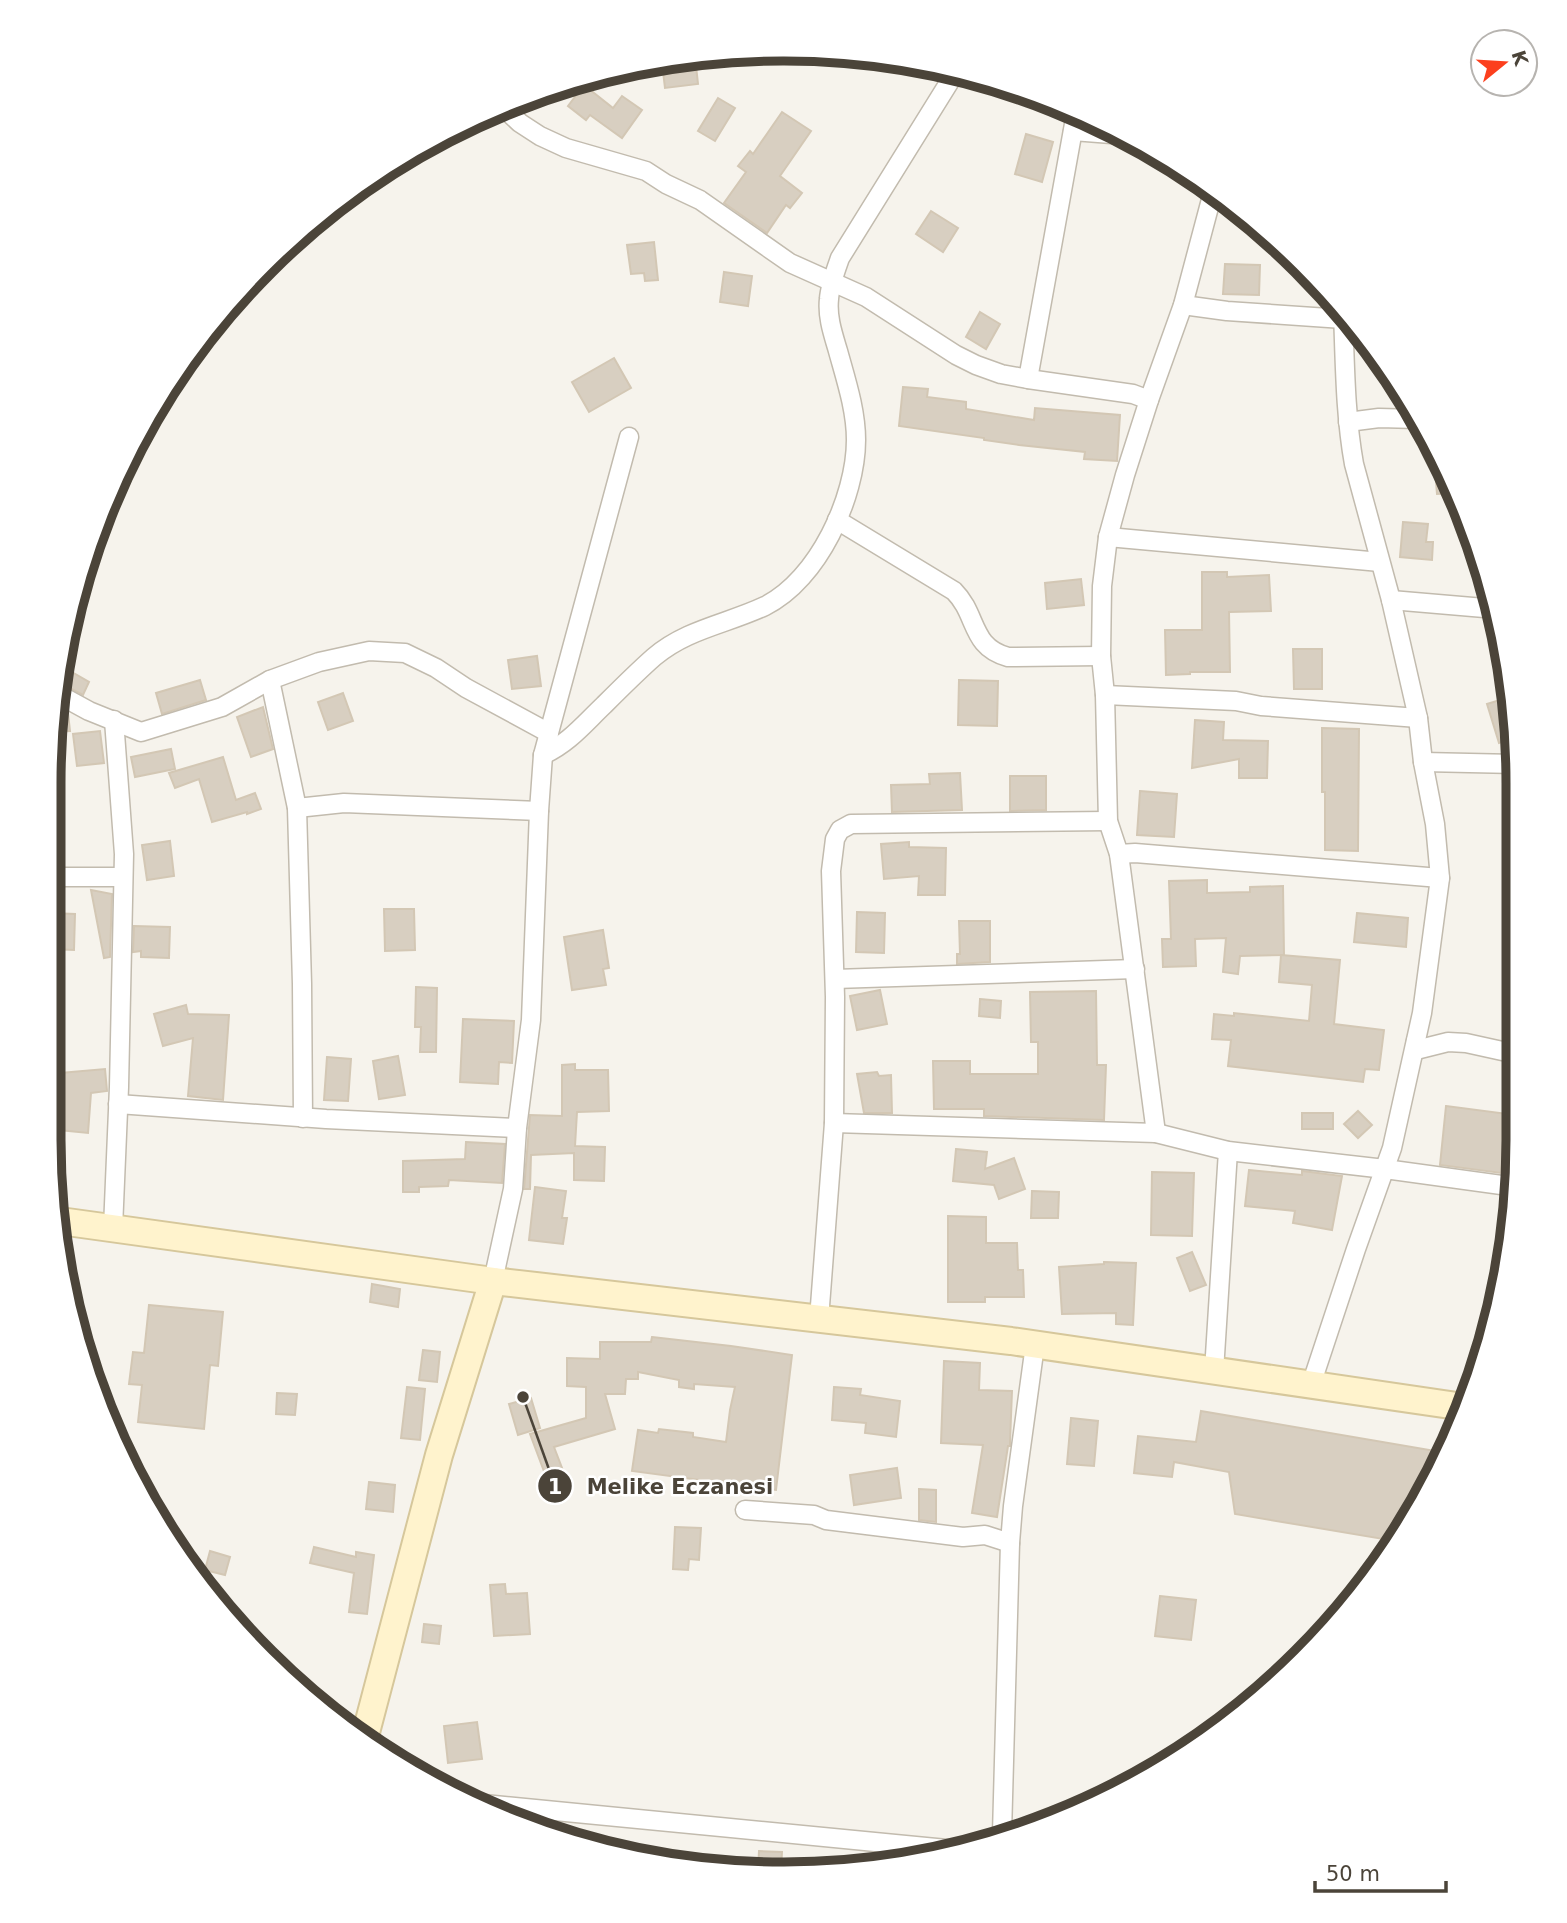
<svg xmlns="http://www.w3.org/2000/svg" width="1567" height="1923" viewBox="0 0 1567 1923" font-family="'DejaVu Sans',sans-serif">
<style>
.building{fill:#d8cfc1;stroke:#d3c7b4;stroke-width:2}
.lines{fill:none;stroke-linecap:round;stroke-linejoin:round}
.street-casing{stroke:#c2bbae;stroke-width:21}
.secondary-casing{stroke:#d6c79b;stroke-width:30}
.street{stroke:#fff;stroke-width:18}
.secondary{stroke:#fff3cd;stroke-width:26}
.rim{fill:none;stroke:#4b4439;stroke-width:9}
.leader{fill:none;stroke:#4b4439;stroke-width:2.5}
.callout-dot{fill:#4b4439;stroke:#fff;stroke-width:2.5}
.mark-label{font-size:21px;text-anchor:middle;font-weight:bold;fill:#fff}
.callout-label{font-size:21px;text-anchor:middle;font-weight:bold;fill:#4b4439;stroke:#fff;stroke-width:5;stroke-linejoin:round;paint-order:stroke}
</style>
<rect width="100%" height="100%" fill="#f6f3ec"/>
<!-- building -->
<g class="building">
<path d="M695,57L698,84L665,88L662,63Z"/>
<path d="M584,85L613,108L622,96L642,110L622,138L590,115L586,120L568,106Z"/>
<path d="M718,98L735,108L715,141L698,131Z"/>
<path d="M782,112L811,131L780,176L802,193L790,208L786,205L767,233L724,203L746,172L738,166L750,151L753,154Z"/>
<path d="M1026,134L1053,142L1042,182L1015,174Z"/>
<path d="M931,211L958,228L943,252L916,234Z"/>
<path d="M654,242L658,280L645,281L644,273L631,274L627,245Z"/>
<path d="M1225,264L1260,265L1259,295L1223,294Z"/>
<path d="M724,272L752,276L748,306L720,302Z"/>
<path d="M980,312L1000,324L986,349L966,337Z"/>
<path d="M614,358L631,388L589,412L572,382Z"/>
<path d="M903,387L928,389L927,397L966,402V409L1034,420L1035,408L1120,415L1117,461L1084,459L1085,452L1019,445L984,440V438L899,426Z"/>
<path d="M1433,446L1442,459L1455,493L1437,494Z"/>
<path d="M1403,522L1428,524L1426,542H1433L1432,560L1400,557Z"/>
<path d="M1202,572H1227V577L1269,575L1271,611L1229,612L1230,672H1190V674L1166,675L1165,630H1202Z"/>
<path d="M1081,579L1084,605L1047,609L1045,583Z"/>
<path d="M1293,649H1322V689H1294Z"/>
<path d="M537,656L541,686L512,689L508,660Z"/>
<path d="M65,668L89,682L83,695L58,682Z"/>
<path d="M200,680L206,700L162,714L156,693Z"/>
<path d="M959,680L998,681L997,726L958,725Z"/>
<path d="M343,693L353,721L328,730L318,702Z"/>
<path d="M1510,697L1516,737L1499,743L1487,704Z"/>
<path d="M263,707L273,749L251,757L237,717Z"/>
<path d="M54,712L68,713L70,731L51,732Z"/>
<path d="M1195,720L1224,722L1223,740L1268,741L1267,778H1239V759L1192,768Z"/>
<path d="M1322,728L1359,729L1358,851L1325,850V792H1322Z"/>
<path d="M100,731L104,763L77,766L73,734Z"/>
<path d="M171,749L175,769L135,777L131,757Z"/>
<path d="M223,757L236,800L255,793L261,809L247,814V812L212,822L199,779L175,788L169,773Z"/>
<path d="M960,773L962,810L892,812L891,785L930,784L929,774Z"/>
<path d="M1010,776H1046V810L1010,811Z"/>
<path d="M1140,791L1177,794L1174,837L1137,835Z"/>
<path d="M170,841L174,876L147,880L142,845Z"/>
<path d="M909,842V847L946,848L945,895H918L919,876L884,879L881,844Z"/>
<path d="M1207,880V893L1250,892V887L1283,886L1284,955L1240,956L1238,974L1223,972L1226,938L1195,939L1196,966L1163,967L1162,939H1171L1169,881Z"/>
<path d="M91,890L112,894L110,957L104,958Z"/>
<path d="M384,909H414L415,950L385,951Z"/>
<path d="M857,912L885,913L884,953L856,952Z"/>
<path d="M50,913L75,914L74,950L50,949Z"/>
<path d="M1357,913L1408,918L1406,947L1354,942Z"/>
<path d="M959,921H990V962L957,964V954H960Z"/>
<path d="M134,926L170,927L169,958L141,957V951L133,952Z"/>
<path d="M603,930L609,968L603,969L606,985L572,990L564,937Z"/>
<path d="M1281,955L1340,960L1334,1024L1384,1030L1379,1070L1365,1069L1363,1082L1228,1066L1231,1040L1212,1039L1214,1014L1234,1016V1013L1309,1021L1312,985L1279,982Z"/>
<path d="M416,987L437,988L436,1052H420L421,1027H415Z"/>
<path d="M880,990L887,1024L857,1030L850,996Z"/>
<path d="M1096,991L1097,1065H1106L1104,1120L984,1116V1109H934L933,1061H970V1074H1038V1042H1031L1030,992Z"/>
<path d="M980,999L1001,1001L1000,1018L979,1016Z"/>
<path d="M186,1005L188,1014L229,1015L223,1100L188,1096L193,1038L163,1046L154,1014Z"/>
<path d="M463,1019L514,1021L512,1063L499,1062L498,1084L460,1082Z"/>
<path d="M398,1056L405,1095L379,1099L373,1061Z"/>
<path d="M327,1057L351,1059L348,1101L324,1100Z"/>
<path d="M575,1064V1070H608L609,1111L577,1112L575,1146L605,1147L604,1181L574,1180V1153L531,1155L530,1189H524L530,1115L562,1116V1065Z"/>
<path d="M105,1069L107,1091L91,1093L88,1133L49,1129V1074Z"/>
<path d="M877,1072L879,1076L891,1075L892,1113H864L857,1074Z"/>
<path d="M1446,1106L1508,1114L1501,1173L1440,1165Z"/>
<path d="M1358,1111L1372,1125L1358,1138L1344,1124Z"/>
<rect x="1302" y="1113" width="31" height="16"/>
<path d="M466,1142L505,1144L502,1183L449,1180L448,1186L419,1187V1192H403V1161L465,1159Z"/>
<path d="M956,1149L987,1152L985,1169L1014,1158L1025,1189L999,1199L994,1185L953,1181Z"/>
<path d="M1249,1170L1302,1175V1171L1342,1176L1332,1230L1293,1223L1295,1211L1245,1206Z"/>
<path d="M1152,1172L1194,1173L1192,1236L1151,1235Z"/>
<path d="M535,1187L566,1191L562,1218H567L563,1244L529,1240Z"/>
<path d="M1032,1191L1059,1192L1058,1218H1031Z"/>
<path d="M948,1216L986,1217V1243H1017L1018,1270H1023L1024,1297H985V1302H948Z"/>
<path d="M1192,1252L1206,1285L1190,1291L1177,1258Z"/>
<path d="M1104,1262L1136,1263L1133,1325L1116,1324V1313L1062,1314L1059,1267L1104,1264Z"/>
<path d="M372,1284L400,1289L398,1307L370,1302Z"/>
<path d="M149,1305L223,1312L218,1366L210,1365L204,1429L138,1422L142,1385L129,1384L133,1352L144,1353Z"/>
<path d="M652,1337L731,1346L792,1355L776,1490L632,1471L638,1430L658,1433L659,1429L693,1433V1437L726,1442L730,1410L735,1387L694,1384V1389L679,1387V1380L638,1372V1379H626L625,1394H605L615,1429L554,1447L562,1468L545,1474L530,1434L586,1418V1387L567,1386V1358L600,1359V1342H651Z"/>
<path d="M423,1350L440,1352L437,1382L419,1380Z"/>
<path d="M944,1361L980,1363L979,1390L1012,1391L1010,1442V1446H1008L997,1517L972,1513L983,1445L941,1443Z"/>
<path d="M407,1387L425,1389L420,1440L401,1438Z"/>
<path d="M834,1387L861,1389L860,1395L900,1401L896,1437L865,1433L866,1423L832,1420Z"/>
<path d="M277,1393L297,1394L295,1415L276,1414Z"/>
<path d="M531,1398L540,1428L518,1435L509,1404Z"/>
<path d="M1201,1411L1447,1453L1442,1465L1395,1541L1235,1514L1229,1472L1174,1462L1172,1477L1134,1473L1138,1436L1196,1442Z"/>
<path d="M1071,1418L1098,1421L1094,1466L1067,1464Z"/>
<path d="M897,1468L901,1498L854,1505L850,1475Z"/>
<path d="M369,1482L395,1485L393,1512L366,1509Z"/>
<path d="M919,1489L936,1490V1522L919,1520Z"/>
<path d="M675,1527L701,1528L699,1560L689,1559L688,1570L673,1569Z"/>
<path d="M314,1547L356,1557V1552L374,1555L367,1614L349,1612L354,1573L310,1563Z"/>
<path d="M210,1551L230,1557L225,1575L205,1570Z"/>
<path d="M505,1584L506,1594L527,1593L530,1634L494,1636L490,1585Z"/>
<path d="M1160,1596L1196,1600L1191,1640L1155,1636Z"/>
<path d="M424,1624L441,1626L439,1644L422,1642Z"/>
<path d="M477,1722L482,1759L448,1763L444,1726Z"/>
<path d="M759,1851L782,1852L781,1869L758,1871Z"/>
</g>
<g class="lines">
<defs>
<g id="street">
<path d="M504,108L520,123L540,136L566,148L646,171L666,184L700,200L790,263L866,297L956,355L976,365L1001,374L1028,379L1133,394L1149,400L1125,475L1108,537L1102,586L1101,656L1105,695L1108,821L1119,854L1156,1133"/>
<path d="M1073,131L1124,135"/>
<path d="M1183,305L1227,311L1343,319"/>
<path d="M1028,379L1076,113"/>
<path d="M1149,400L1183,305L1213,192"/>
<path d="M1348,422L1379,418L1417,419"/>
<path d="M837,520L954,591C978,615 970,647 1008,657L1101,656"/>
<path d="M1108,537L1380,562"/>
<path d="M1391,600L1496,609"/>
<path d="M270,680L297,808L302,984L303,1118"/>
<path d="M56,693L89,711L141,732L222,707L270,680L319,662L369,651L405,653L436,668L466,688L549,733"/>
<path d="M1105,695L1236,701L1261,706L1418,718"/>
<path d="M543,755C569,743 584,724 604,705C620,689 637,672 654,657C687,629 727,624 765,606C818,580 856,497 856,440C856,410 846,380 838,351C833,334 827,317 829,299C830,285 835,272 840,258L955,73"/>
<path d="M1423,762L1516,764"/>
<path d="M297,808L344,803L539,811"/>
<path d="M1119,854L1135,853L1440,878"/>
<path d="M50,877H123"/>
<path d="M835,979L1135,969"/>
<path d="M1416,1041V1050L1448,1042L1466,1043L1516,1054"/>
<path d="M118,1104L326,1119L517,1128"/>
<path d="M834,1123L1156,1133L1228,1151L1385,1169L1516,1187"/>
<path d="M113,1228L119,1087L124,854L114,720"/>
<path d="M493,1281L513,1189L517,1128L531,1020L539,811L543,755L629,437"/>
<path d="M819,1319L834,1123L835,997L831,871L835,839L840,830L851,824L1108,821"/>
<path d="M1214,1371L1228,1151"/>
<path d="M1311,1385L1356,1249L1392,1148L1422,1013L1440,878L1435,824L1423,762L1418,718L1391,600L1354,464C1345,414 1345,363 1343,312"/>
<path d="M745,1510L814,1515L826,1520L963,1537L985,1535L1010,1543L1013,1506L1035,1345"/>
<path d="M484,1804L957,1850"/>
<path d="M1002,1834L1010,1543"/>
</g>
<g id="secondary">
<path d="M60,1221L493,1281L1011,1341L1464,1407"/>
<path d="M364,1740L439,1455L493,1281"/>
</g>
</defs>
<!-- street casing -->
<use href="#street" class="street-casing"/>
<!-- secondary casing -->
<use href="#secondary" class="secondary-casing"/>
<!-- street -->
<use href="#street" class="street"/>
<!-- secondary -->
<use href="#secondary" class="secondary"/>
</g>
<!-- crop -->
<path d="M0 0H1567V1923H0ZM783 61H784A722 722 0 0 1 1506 783V1140A722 722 0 0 1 784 1862H783A722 722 0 0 1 61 1140V783A722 722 0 0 1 783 61Z" fill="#fff" fill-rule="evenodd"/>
<path class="rim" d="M783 61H784A722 722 0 0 1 1506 783V1140A722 722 0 0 1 784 1862H783A722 722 0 0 1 61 1140V783A722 722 0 0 1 783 61Z"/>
<!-- callouts -->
<path class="leader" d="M523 1397L555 1486"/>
<g class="callout-dot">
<circle cx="523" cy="1397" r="7"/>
<circle cx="555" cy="1486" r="18"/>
</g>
<g class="mark-label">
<text x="555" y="1494">1</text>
</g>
<g class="callout-label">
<text x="680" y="1494">Melike Eczanesi</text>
</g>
<!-- north arrow -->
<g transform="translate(1504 63) rotate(72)"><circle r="33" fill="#ffffff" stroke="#b7b4b0" stroke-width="2"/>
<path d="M0-5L12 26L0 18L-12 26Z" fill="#fc3f1d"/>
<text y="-10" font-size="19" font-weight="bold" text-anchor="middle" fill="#4b4439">K</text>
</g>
<!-- scale -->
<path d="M1315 1881v10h131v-10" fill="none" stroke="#4b4439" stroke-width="3.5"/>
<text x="1326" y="1881" font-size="21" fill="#4b4439" stroke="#ffffff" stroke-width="5" paint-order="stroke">50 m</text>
</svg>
